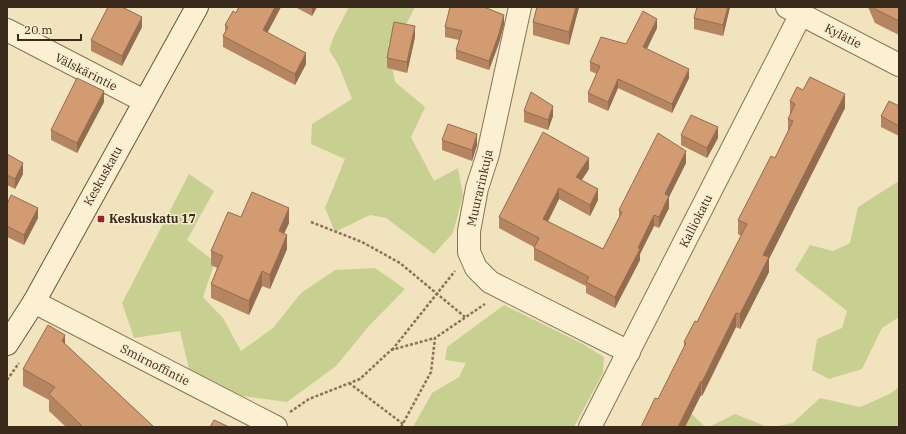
<svg xmlns="http://www.w3.org/2000/svg" width="906" height="434" viewBox="0 0 906 434" font-family="'IBM Plex Serif',serif">
<style>
.green{fill:#c8d091}
.lines{fill:none;stroke-linecap:round;stroke-linejoin:round}
.street-casing{stroke:#8b7355;stroke-width:24}
.secondary-casing{stroke:#6d5439;stroke-width:24}
.path{stroke:#8b7355;stroke-width:2.5;stroke-dasharray:3 2;stroke-linecap:butt}
.street{stroke:#fbf0d2;stroke-width:22}
.secondary{stroke:#fbf0d2;stroke-width:22}
.wall{fill:#b58561}
.shaded-wall{fill:#946c4f}
.building{fill:#d39b71;stroke:#946c4f}
.poi-dot{fill:#9f2220;stroke:#f8edce;stroke-width:1.5}
.labels{text-anchor:middle;stroke-width:3;stroke-linejoin:round;paint-order:stroke}
.street-label{font-size:12px;fill:#392a1b;stroke:#f8edce}
.poi-label{font-size:12px;font-weight:bold;fill:#392a1b;stroke:#f8edce;text-anchor:start}
</style>
<rect width="100%" height="100%" fill="#f1e3be"/>
<!-- green -->
<g class="green">
<path d="M349,7H415L404,29L388,44L395,82L425,107L411,137L434,181L458,168L463,195L453,233L434,254L386,218L370,215L335,232L325,208L345,159L311,144L312,124L352,99L339,66L329,50L334,36Z"/>
<path d="M189,174L214,191L187,240L215,262L203,297L223,318L241,351L273,328L301,293L335,270L375,268L405,289L369,326L336,366L287,402L242,396L189,369L180,331L134,338L122,303Z"/>
<path d="M899,181V317L882,328L862,369L829,379L812,370L817,339L842,328L847,311L795,270L810,245L833,251L850,243L858,207Z"/>
<path d="M504,305L581,343L604,357L603,373L574,427H413L432,393L459,377L466,363L445,360L447,347Z"/>
<path d="M899,387V427H773L793,423L820,398L860,407L890,394Z"/>
<path d="M669,400L691,413L705,427H681L651,406Z"/>
<path d="M735,414L768,427H709Z"/>
</g>
<g class="lines">
<defs>
<g id="street">
<path d="M520,7L488,154L477,188L469,231V252L476,268L490,282L629,352"/>
<path d="M787,7L899,65"/>
<path d="M7,30L144,101"/>
<path d="M34,302L276,427"/>
<path d="M590,427L801,14"/>
</g>
<path id="secondary" d="M7,344L34,302L197,7"/>
</defs>
<!-- street casing -->
<use href="#street" class="street-casing"/>
<!-- secondary casing -->
<use href="#secondary" class="secondary-casing"/>
<!-- path -->
<g class="path">
<path d="M311,222L362,242L400,263L465,317"/>
<path d="M392,350L455,271"/>
<path d="M7,380L19,363"/>
<path d="M349,383L403,424"/>
<path d="M290,412L309,399L360,379L391,350L435,338"/>
<path d="M401,427L431,372L435,338L485,304"/>
</g>
<!-- street -->
<use href="#street" class="street"/>
<!-- secondary -->
<use href="#secondary" class="secondary"/>
</g>
<!-- wall -->
<g class="wall">
<path d="M239,7H281L267,33L306,64L295,85L223,47V36L225,32V25L236,13Z"/>
<path d="M295,7H317L312,16Z"/>
<path d="M579,7L569,45L533,35V22Z"/>
<path d="M697,7H730L723,36L694,29V18Z"/>
<path d="M868,7H899V35L875,23Z"/>
<path d="M504,24L499,43L489,70L456,59V50L459,40L445,37V27Z"/>
<path d="M142,27L122,66L91,51V40Z"/>
<path d="M657,28L647,49L689,78L672,113L618,88L608,111L588,102V93L597,74L590,71V62L626,44Z"/>
<path d="M415,37L407,73L387,68V58Z"/>
<path d="M803,90L845,108L769,259V272L740,329L736,327L702,396L701,395L685,427H641L658,399L684,347V342L697,322L741,236L738,234V220L775,158L788,131V119L790,116V101Z"/>
<path d="M104,102L77,153L51,140V130Z"/>
<path d="M899,106V136L881,127V116Z"/>
<path d="M524,111L553,116L548,130L524,122Z"/>
<path d="M681,135L718,138L707,158L681,145Z"/>
<path d="M442,140L477,145L472,161L442,150Z"/>
<path d="M7,154L23,174L15,189L7,185Z"/>
<path d="M686,163L669,197V208L659,228L654,226L640,254V260L615,308L586,293V286L534,260V247L499,228V217L589,169L582,180L598,200L590,216L559,199L548,222L603,249L619,218V210Z"/>
<path d="M7,204L38,218L24,245L7,237Z"/>
<path d="M241,217L289,223L284,233L287,249L270,289L262,286L249,315L211,298V284L217,268L211,265V251Z"/>
<path d="M65,344L154,427H66L49,411V400L23,386V369Z"/>
</g>
<!-- shaded-wall -->
<g class="shaded-wall">
<path d="M275,7H281L263,41V30Z"/>
<path d="M312,7H317L312,16Z"/>
<path d="M576,7H579L569,45V32Z"/>
<path d="M728,7H730L723,36V25Z"/>
<path d="M504,15V24L499,43L489,70V61Z"/>
<path d="M142,17V27L122,66V56Z"/>
<path d="M657,19V28L643,56V47Z"/>
<path d="M415,26V37L407,73V62Z"/>
<path d="M8,48V58L7,60V49Z"/>
<path d="M306,53V64L295,85V74Z"/>
<path d="M689,69V78L672,113V104Z"/>
<path d="M618,79V88L608,111V102Z"/>
<path d="M104,91V102L77,153V143Z"/>
<path d="M845,94V108L769,259V272L740,329V314L763,255Z"/>
<path d="M553,106V116L548,130V120Z"/>
<path d="M718,127V138L707,158V148Z"/>
<path d="M477,134V145L472,161V150Z"/>
<path d="M686,151V163L669,197V208L659,228V217L665,194Z"/>
<path d="M589,158V169L576,188V177Z"/>
<path d="M23,163V174L15,189V179Z"/>
<path d="M559,188V199L543,230V219Z"/>
<path d="M598,189V200L590,216V205Z"/>
<path d="M38,208V218L24,245V235Z"/>
<path d="M289,208V223L279,245V231Z"/>
<path d="M654,215V226L640,254V260L615,308V297L638,248Z"/>
<path d="M287,235V249L270,289V275Z"/>
<path d="M262,271V286L249,315V301Z"/>
<path d="M736,313V327L702,396V382Z"/>
<path d="M65,335V352L62,341Z"/>
<path d="M701,381V395L685,427H678Z"/>
</g>
<!-- building -->
<g class="building">
<path d="M108,7H122L142,17L122,56L91,40Z"/>
<path d="M239,7H275L263,30L306,53L295,74L223,36L228,27L225,25L233,11L236,13Z"/>
<path d="M450,7H484L504,15L499,34L489,61L456,50L462,31L445,27Z"/>
<path d="M537,7H576L569,32L533,22Z"/>
<path d="M697,7H728L723,25L694,18Z"/>
<path d="M874,7H899V21L875,9Z"/>
<path d="M643,11L657,19L643,47L689,69L672,104L618,79L608,102L588,93L600,66L590,62L601,37L626,44Z"/>
<path d="M394,22L415,26L407,62L387,58Z"/>
<path d="M810,77L845,94L763,255L769,257L740,314L736,313L702,382L701,381L678,427H641L655,398L658,399L686,343L684,342L695,321L697,322L747,224L738,220L771,156L775,158L793,121L788,119L795,104L790,101L797,87L803,90Z"/>
<path d="M77,78L104,91L77,143L51,130Z"/>
<path d="M531,92L553,106L548,120L524,111Z"/>
<path d="M889,101L899,106V126L881,116Z"/>
<path d="M691,115L718,127L707,148L681,135Z"/>
<path d="M448,124L477,134L472,150L442,140Z"/>
<path d="M543,132L589,158L576,177L598,189L590,205L559,188L543,219L603,249L622,212L619,210L658,133L686,151L665,194L669,196L659,217L654,215L638,248L640,249L615,297L586,282L589,277L534,248L539,238L499,217Z"/>
<path d="M7,154L23,163L15,179L7,175Z"/>
<path d="M252,192L289,208L279,231L287,235L270,275L262,271L249,301L211,284L223,256L211,251L228,212L241,217Z"/>
<path d="M11,195L38,208L24,235L7,226V204Z"/>
<path d="M48,325L65,335L62,341L154,427H83L49,394L55,387L23,369Z"/>
<path d="M214,420L229,427H210Z"/>
</g>
<!-- markers -->
<rect class="poi-dot" x="97" y="215" width="8" height="8" rx="2"/>
<g class="labels">
<!-- street labels -->
<g class="street-label">
<text transform="translate(843 36) rotate(27)" y="4">Kylätie</text>
<text transform="translate(86 72) rotate(27)" y="4">Välskärintie</text>
<text transform="translate(103 176) rotate(-61)" y="4">Keskuskatu</text>
<text transform="translate(480 188) rotate(-77)" y="4">Muurarinkuja</text>
<text transform="translate(696 221) rotate(-63)" y="4">Kalliokatu</text>
<text transform="translate(155 365) rotate(27)" y="4">Smirnoffintie</text>
</g>
<!-- poi labels -->
<g class="poi-label">
<text x="109" y="223">Keskuskatu 17</text>
</g>
</g>
<!-- border -->
<rect width="906" height="434" fill="none" stroke="#392a1b" stroke-width="16"/>
<!-- scale -->
<path d="M18 34v6h63v-6" fill="none" stroke="#392a1b" stroke-width="2"/>
<text x="24" y="34" font-size="12" fill="#392a1b" stroke="#f8edce" stroke-width="3" paint-order="stroke">20 m</text>
</svg>
